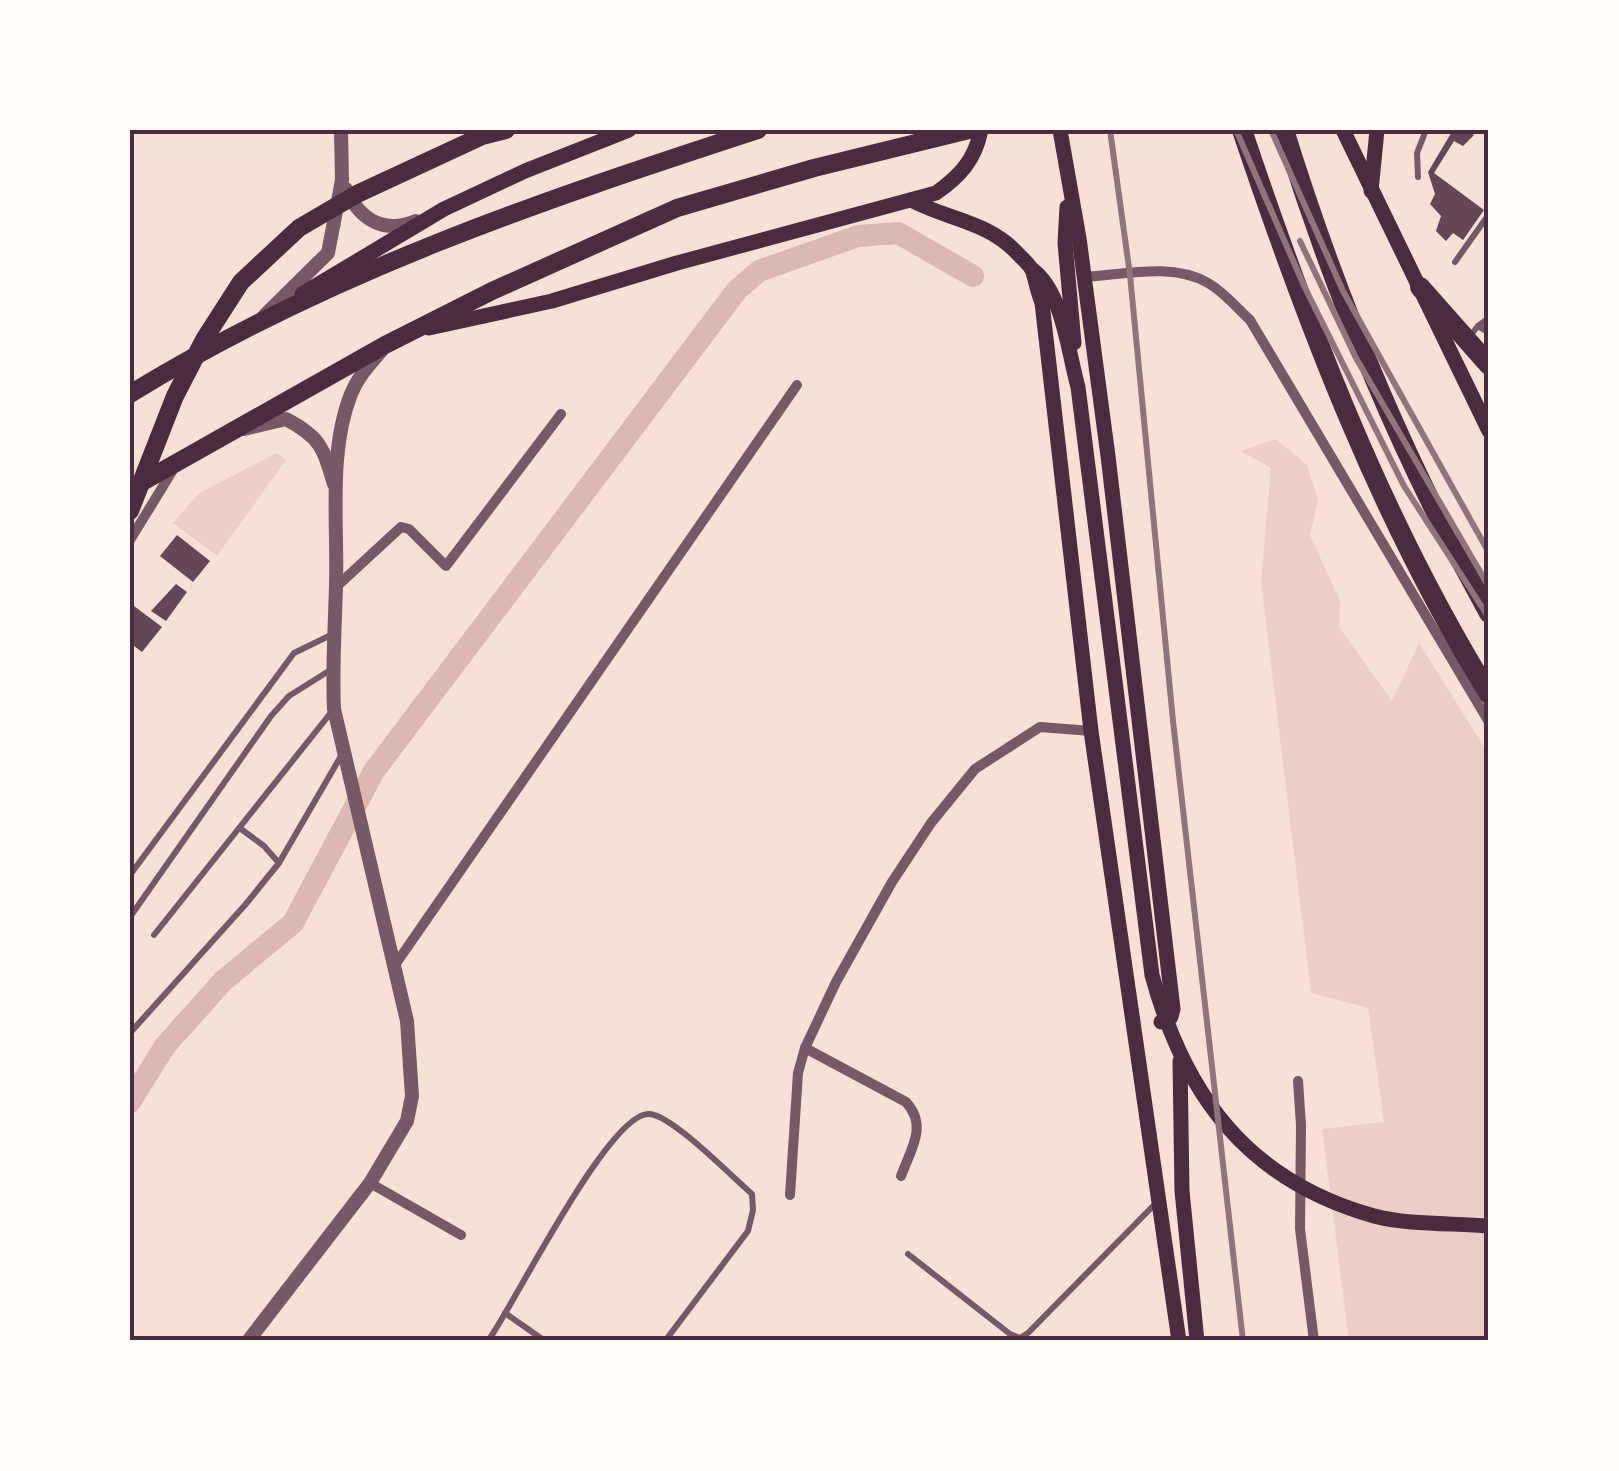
<svg xmlns="http://www.w3.org/2000/svg" width="1619" height="1471" viewBox="0 0 1619 1471" font-family="'Roboto Condensed',sans-serif">
<style>
.green{fill:#ebcfc5}
.lines{fill:none;stroke-linecap:round;stroke-linejoin:round}
.canal{stroke:#dcb8b0;stroke-width:22}
.building{fill:#644757}
.service{stroke:#755966;stroke-width:6}
.minor{stroke:#755966;stroke-width:10}
.tertiary{stroke:#755966;stroke-width:14}
.secondary{stroke:#4a2c40;stroke-width:15}
.primary{stroke:#4a2c40;stroke-width:18}
.motorway{stroke:#4a2c40;stroke-width:20}
.rail{stroke:#8f747c;stroke-width:6}
.neatline{fill:none;stroke:#4a2c40;stroke-width:4}
</style>
<rect width="100%" height="100%" fill="#f7e1d7"/>
<!-- green -->
<g class="green">
<path d="M1276,439L1307,465L1318,500L1310,535L1340,601L1339,627L1392,701L1419,643L1489,755V1341H1349L1322,1129L1384,1122L1368,1008L1311,993L1261,582L1271,468L1241,451Z"/>
<path d="M277,453L286,460L217,556L173,523L199,493Z"/>
</g>
<g class="lines">
<!-- canal -->
<path class="canal" d="M130,1102L165,1046L223,981L293,923L374,771L737,290L759,271L858,236L898,233L973,276"/>
</g>
<!-- building -->
<g class="building">
<path d="M1453,130H1467L1474,135L1463,146L1454,141L1434,173L1484,210L1463,240L1453,233L1446,241L1436,231L1441,216L1430,204L1435,194L1428,172Z"/>
<path d="M177,535L210,561L193,582L160,556Z"/>
<path d="M176,584L187,592L166,621L151,611Z"/>
<path d="M130,603L162,627L142,652L130,643Z"/>
</g>
<g class="lines">
<!-- service -->
<g class="service">
<path d="M1418,177L1417,153L1426,130"/>
<path d="M1455,262L1489,214"/>
<path d="M1478,326L1489,318"/>
<path d="M1470,336L1478,326L1489,333"/>
<path d="M279,863L341,756"/>
<path d="M130,875L294,653L333,634"/>
<path d="M130,917L271,716L289,696L332,669"/>
<path d="M154,935L333,710"/>
<path d="M130,1033L245,905L279,863L264,846L241,829"/>
<path d="M908,1254L1010,1334L1020,1338L1028,1333L1157,1202"/>
<path d="M505,1313L545,1341"/>
<path d="M488,1341C513,1307 610,1109 650,1114C674,1117 731,1176 752,1194L753,1210L748,1231L665,1341"/>
</g>
<!-- minor -->
<g class="minor">
<path d="M1084,277C1124,275 1172,262 1208,283C1224,292 1237,308 1250,320L1489,722"/>
<path d="M130,540L176,465"/>
<path d="M336,587L401,527L409,529L446,566L561,414"/>
<path d="M395,965L797,385"/>
<path d="M805,1048L906,1102C928,1126 911,1149 901,1176"/>
<path d="M1298,1081L1301,1125L1300,1229L1314,1341"/>
<path d="M370,1183L461,1235"/>
<path d="M790,1195L798,1073L805,1048L836,982L892,882L931,823L975,769L1040,727L1091,731"/>
</g>
<!-- tertiary -->
<g class="tertiary">
<path d="M346,189C360,221 385,234 416,221"/>
<path d="M264,316L328,253L342,180L341,130"/>
<path d="M244,429L286,419C320,437 323,447 334,484"/>
<path d="M248,1341L370,1183L407,1121L412,1096L407,1021L334,709C332,667 335,627 336,585C338,524 328,452 351,394C358,376 370,364 382,350"/>
</g>
<!-- secondary -->
<g class="secondary">
<path d="M1060,130L1079,238L1108,456L1173,1009L1171,1017L1161,1022"/>
<path d="M1343,130L1489,431"/>
<path d="M1371,191L1377,130"/>
<path d="M911,200C948,220 988,221 1018,254C1023,259 1031,266 1033,272C1036,283 1038,293 1042,303L1091,731L1179,1341"/>
<path d="M1067,207L1065,243L1074,343"/>
<path d="M1033,270C1063,293 1068,352 1078,387L1152,975C1185,1097 1249,1181 1374,1216C1407,1225 1454,1223 1489,1226"/>
<path d="M302,294L444,209L525,171L629,130"/>
<path d="M429,328L552,301L677,263L936,193C960,176 975,160 981,130"/>
<path d="M1180,1061L1182,1191L1197,1341"/>
</g>
<!-- primary -->
<g class="primary">
<path d="M130,394C327,273 540,201 758,130"/>
<path d="M130,489L385,345L492,291L677,208L814,168L969,130"/>
<path d="M130,511L175,396L205,338L241,282L299,228L357,194L482,136L506,130"/>
</g>
<!-- motorway -->
<g class="motorway">
<path d="M1242,130C1307,324 1381,519 1489,694"/>
<path d="M1284,130C1336,298 1403,459 1489,613"/>
<path d="M1420,287L1489,365"/>
</g>
<!-- rail -->
<g class="rail">
<path d="M1110,130L1130,275L1173,721L1243,1341"/>
<path d="M1236,130L1305,288L1404,486L1489,618"/>
<path d="M1271,130L1343,291L1489,553"/>
<path d="M1300,241L1356,358L1489,587"/>
</g>
</g>
<!-- border -->
<rect width="1619" height="1471" fill="none" stroke="#fffaf5" stroke-width="265"/>
<rect x="132" y="132" width="1354" height="1206" class="neatline"/>
</svg>
